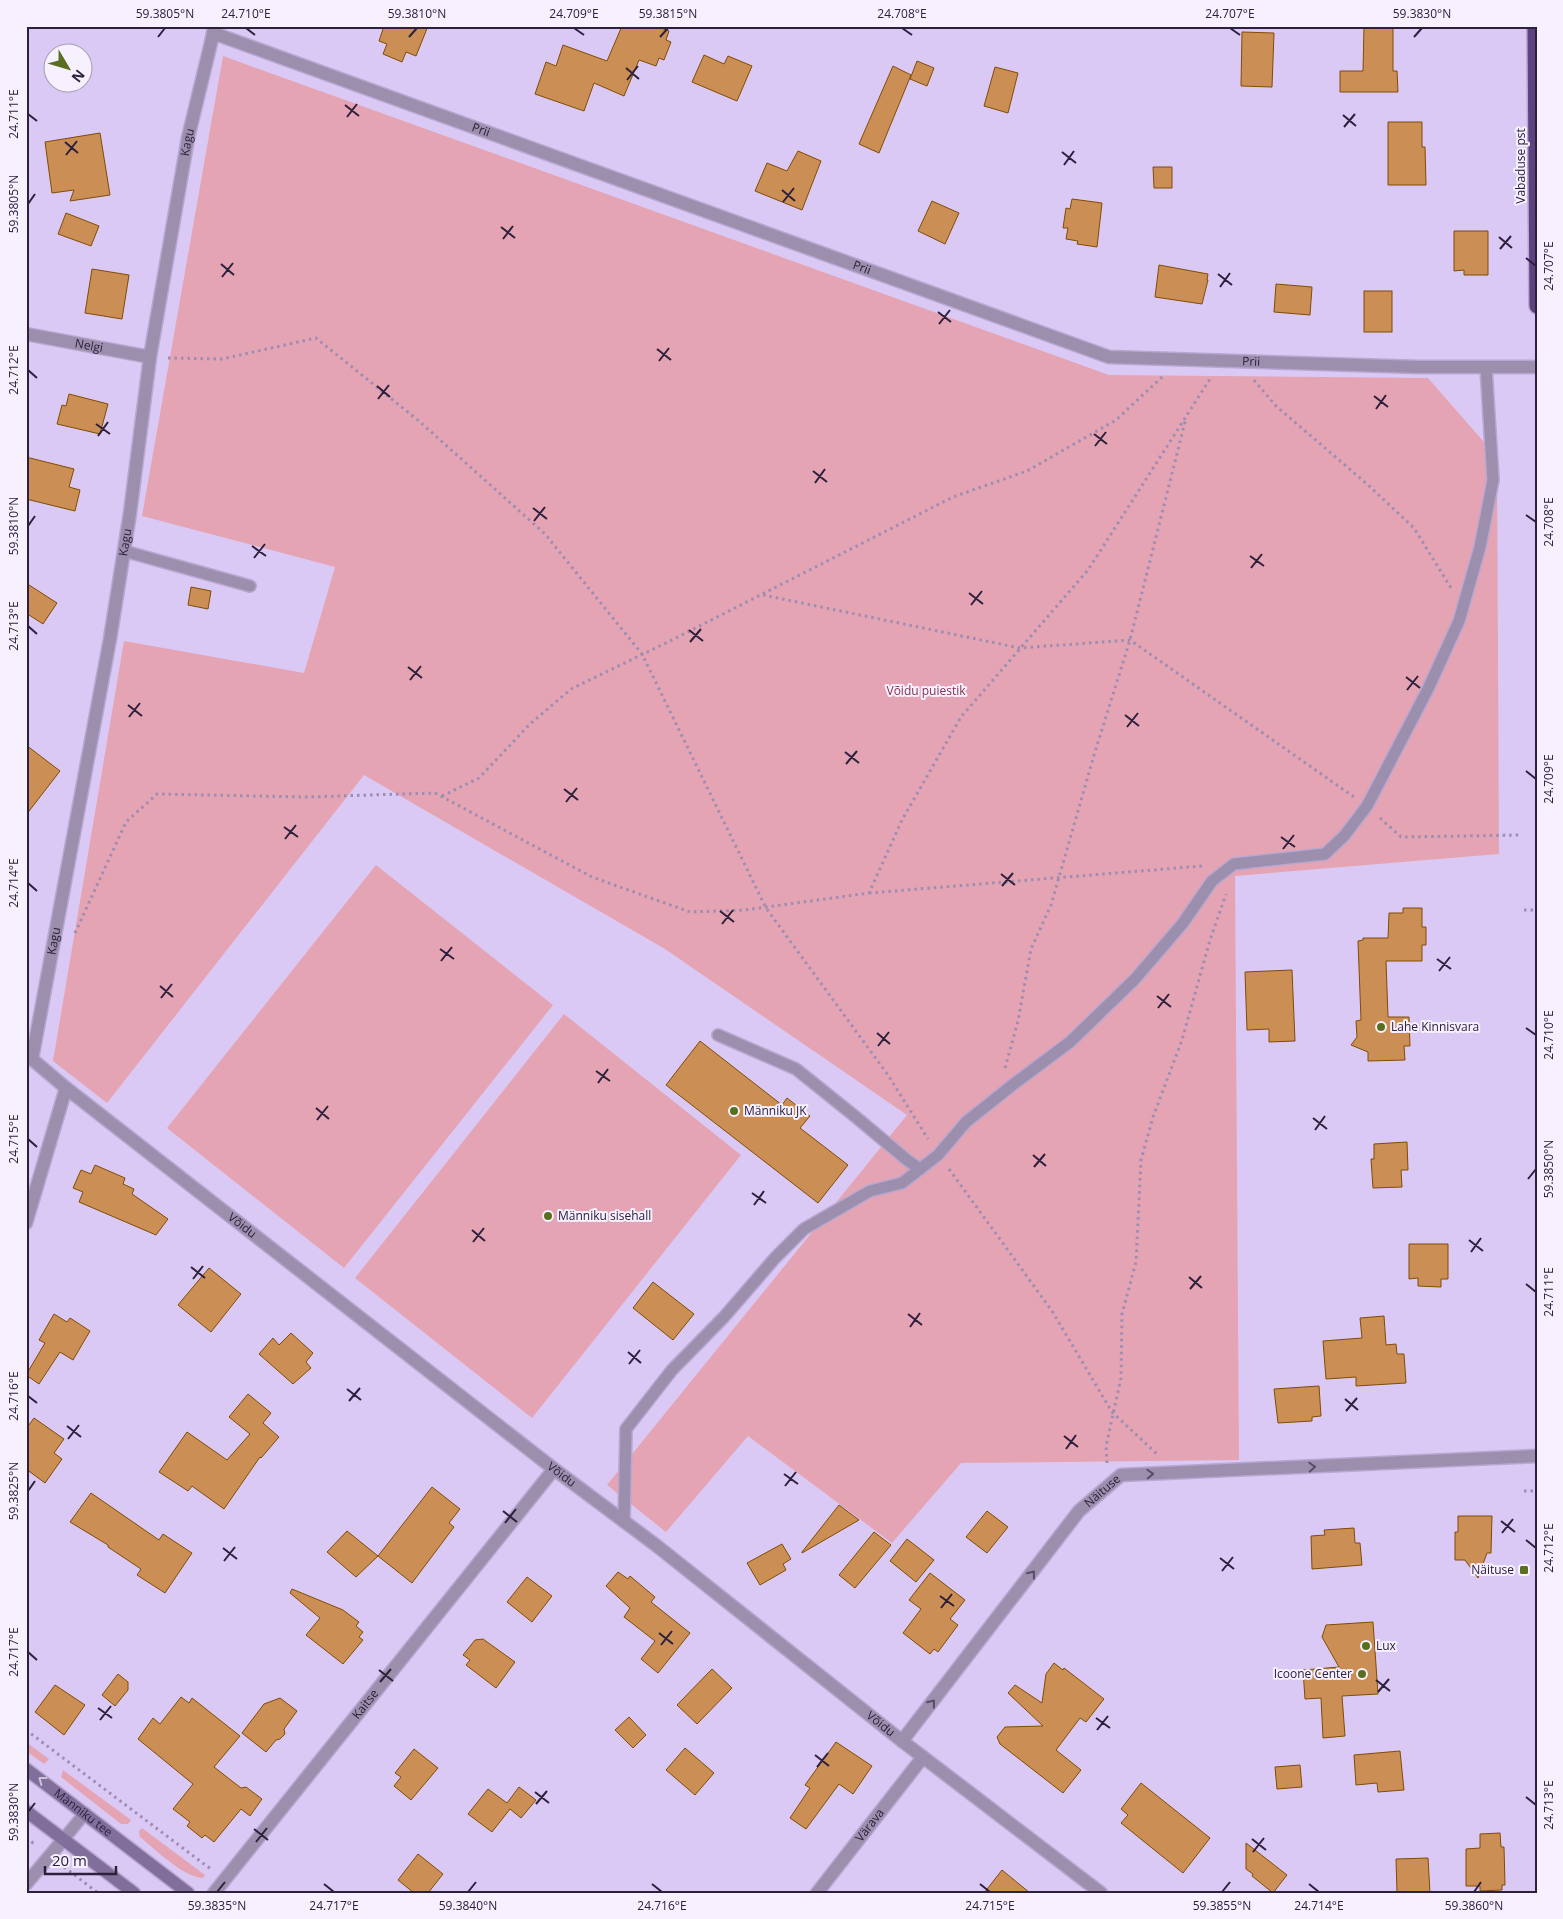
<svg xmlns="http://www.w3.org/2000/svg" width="1563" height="1919" viewBox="0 0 1563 1919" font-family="'Open Sans',sans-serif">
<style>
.green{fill:#e5a4b3}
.building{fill:#cb8f55;stroke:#814b02}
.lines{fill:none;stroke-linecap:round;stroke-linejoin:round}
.lane-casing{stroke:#b8a7d0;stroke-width:14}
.street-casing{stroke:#b8a7d0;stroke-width:15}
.secondary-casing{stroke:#b8a7d0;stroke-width:15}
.highway-casing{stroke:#b8a7d0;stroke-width:18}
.path{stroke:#9d8db3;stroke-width:3;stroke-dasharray:2.5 4;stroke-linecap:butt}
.lane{stroke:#9c8fae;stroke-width:11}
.street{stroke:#9c8fae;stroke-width:12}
.secondary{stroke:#816e9b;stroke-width:12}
.highway{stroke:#5e417f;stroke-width:15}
.oneway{stroke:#594c6a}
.oneway2{stroke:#cdc2dc}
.ticks{fill:none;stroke:#2c203c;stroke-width:2}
.poi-dot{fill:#596f1f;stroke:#f6f0ff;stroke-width:2}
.labels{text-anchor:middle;stroke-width:4;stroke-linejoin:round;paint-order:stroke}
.street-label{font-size:12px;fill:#2c203c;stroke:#f6f0ff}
.park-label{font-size:12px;fill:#85324c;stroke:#f6f0ff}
.poi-label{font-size:12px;fill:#2c203c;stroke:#f6f0ff;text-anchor:start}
.neatline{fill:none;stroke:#2c203c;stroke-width:2}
.ticks-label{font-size:12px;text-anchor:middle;fill:#2c203c}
</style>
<rect width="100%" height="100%" fill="#dbc9f5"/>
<!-- green -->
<g class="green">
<path d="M223,56L1109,375L1428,378L1497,457L1499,854L1235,876L1239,1460L961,1463L892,1543L748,1436L666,1532L607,1485L907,1115L665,949L364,775L107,1103L53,1061L124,641L304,673L335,567L142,516Z"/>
<path d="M376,865L553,1005L344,1268L167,1128Z"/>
<path d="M564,1014L741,1155L532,1418L355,1278Z"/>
<path d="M26,1742L49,1759L44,1764L26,1751Z"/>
<path d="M63,1770L131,1820L128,1824H121L61,1777Z"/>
<path d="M142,1828L205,1875L203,1878C183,1877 156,1850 140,1837L139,1831Z"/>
</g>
<!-- building -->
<g class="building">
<path d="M384,26H428L416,56L406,52L402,62L383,54L387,44L379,41Z"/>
<path d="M622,26H656L669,31L666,40L671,42L664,60L659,58L656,66L639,60L624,96L594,83L584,111L535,94L546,62L556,66L563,45L607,61Z"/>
<path d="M1364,26H1393V71H1397L1398,92H1340V71H1363Z"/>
<path d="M1242,32L1274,33L1272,87L1241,86Z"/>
<path d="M704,55L724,64L728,56L752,66L737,101L692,82Z"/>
<path d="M917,61L934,68L927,86L910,79Z"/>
<path d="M893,66L911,75L879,153L859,144Z"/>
<path d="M995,67L1018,73L1008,113L984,106Z"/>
<path d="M1388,122H1422V147H1425L1426,185H1388Z"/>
<path d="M100,133L110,195L70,201L74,190L52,193L45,142Z"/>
<path d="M798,151L821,161L802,210L755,191L767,163L787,171Z"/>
<path d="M1153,167H1172V188H1154Z"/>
<path d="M1072,199L1102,203L1097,247L1077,244L1078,241L1066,239L1068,228H1063L1066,208L1070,209Z"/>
<path d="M932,201L959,213L945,244L918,231Z"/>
<path d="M66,213L99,226L91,246L58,234Z"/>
<path d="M1454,231H1488V275H1464V270L1454,271Z"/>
<path d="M1159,265L1208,274L1207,280H1208L1202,304L1155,297Z"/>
<path d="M92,269L129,275L122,319L85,313Z"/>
<path d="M1276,284L1312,287L1310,315L1274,312Z"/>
<rect x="1364" y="291" width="28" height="41"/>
<path d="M69,394L108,404L100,434L57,424L62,405L66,406Z"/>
<path d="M26,457L74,469L69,487L80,490L75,511L26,499Z"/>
<path d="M26,583L57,603L43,624L26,613Z"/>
<path d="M191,587L211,591L208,609L188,605Z"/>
<path d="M26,745L60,771L26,815Z"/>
<path d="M1403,908H1422V927H1426V945H1422V961H1386L1388,1017H1409L1410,1046H1404L1405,1060L1368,1061V1052L1351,1045L1357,1037L1356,1021L1361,1020L1358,941L1363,940V938H1388L1389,913H1403Z"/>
<path d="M1292,970L1295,1041L1269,1042V1029L1247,1030L1245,972Z"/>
<path d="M700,1041L782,1105L787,1098L810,1116L800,1128L848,1165L818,1203L666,1085Z"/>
<path d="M1407,1142L1408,1170H1401L1402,1187L1373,1188L1371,1159H1374V1144Z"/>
<path d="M95,1165L125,1178L123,1184L134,1189L132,1194L168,1219L156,1235L79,1202L83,1192L73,1188L81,1170L91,1174Z"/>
<path d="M1409,1244H1448V1279H1441V1287L1418,1286V1278L1409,1279Z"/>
<path d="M209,1268L241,1294L211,1332L178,1305Z"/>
<path d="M653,1282L694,1314L673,1340L633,1308Z"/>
<path d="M54,1314L67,1322L70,1318L90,1331L73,1360L60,1352L39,1384L26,1375L45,1343L39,1340Z"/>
<path d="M1384,1316L1386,1345L1396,1344L1397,1354H1404L1406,1383L1356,1386V1377L1326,1379L1323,1341L1362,1338L1360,1318Z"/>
<path d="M291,1333L313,1353L306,1362L311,1368L293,1384L259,1354L273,1338L279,1345Z"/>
<path d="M1319,1386L1321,1416L1312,1417V1421L1278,1423L1274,1389Z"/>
<path d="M248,1394L271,1413L263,1423L279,1437L261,1458L260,1457L224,1509L192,1486L188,1491L159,1472L187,1432L227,1460L250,1434L229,1417Z"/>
<path d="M34,1418L64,1439L54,1453L62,1459L45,1483L26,1469V1429Z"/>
<path d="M432,1487L460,1509L449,1523L454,1527L412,1583L378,1556Z"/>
<path d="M91,1493L159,1540L163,1534L192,1553L165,1593L137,1575L141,1569L108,1547V1545L70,1522Z"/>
<path d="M839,1505L859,1520L802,1553V1552Z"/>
<path d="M987,1511L1008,1527L987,1553L966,1537Z"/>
<path d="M1458,1516H1492L1491,1553H1487L1478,1578L1465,1560H1455V1532H1458Z"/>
<path d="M1354,1528L1355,1543H1360L1362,1565L1312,1569L1311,1536L1325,1535L1324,1530Z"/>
<path d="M347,1531L378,1556L356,1577L327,1552Z"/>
<path d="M874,1532L891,1545L855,1588L839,1575Z"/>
<path d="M907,1539L934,1560L916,1582L890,1561Z"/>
<path d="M782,1544L791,1559L783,1564L786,1570L760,1585L747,1563Z"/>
<path d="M618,1572L628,1579L630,1576L655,1597L651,1602L690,1633L658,1673L641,1659L655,1641L624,1617L630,1608L606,1586Z"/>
<path d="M930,1573L965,1600L950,1619L958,1625L938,1652L934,1649L930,1654L903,1633L921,1609L909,1600Z"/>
<path d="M527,1577L552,1596L532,1622L507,1602Z"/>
<path d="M292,1589L343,1610L359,1622L356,1626L363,1632L359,1637L363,1640L343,1664L306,1635L320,1618L290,1593Z"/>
<path d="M1373,1622L1378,1694L1342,1696L1345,1736L1323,1738L1321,1698L1305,1699L1303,1670L1339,1667L1322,1637L1326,1625Z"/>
<path d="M483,1639L515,1662L496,1688L466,1665L470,1660L463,1655L475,1640Z"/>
<path d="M1054,1663L1063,1670L1064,1668L1104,1699L1086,1722L1080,1718L1056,1750L1081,1770L1063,1793L1000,1744L997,1737L1005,1727L1043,1726L1008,1693L1015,1685L1042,1703L1046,1674Z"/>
<path d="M712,1669L732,1688L697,1724L677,1705Z"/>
<path d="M118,1674L128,1682V1690L115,1706L102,1695Z"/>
<path d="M55,1685L85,1705L64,1735L35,1712Z"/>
<path d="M181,1697L189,1703L192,1698L240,1736L214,1767L241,1788L246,1787L262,1799L250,1816L241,1809L214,1842L205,1835L202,1838L187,1826L190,1822L173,1809L193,1784L138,1739L153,1718L160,1724Z"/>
<path d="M280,1698L297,1711L284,1729L285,1734L280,1739L276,1740L266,1752L242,1733L264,1704Z"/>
<path d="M629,1717L646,1735L633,1748L615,1730Z"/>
<path d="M836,1742L872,1766L853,1794L839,1784L806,1829L790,1818L810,1788L805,1785Z"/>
<path d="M685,1748L714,1773L695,1795L666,1770Z"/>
<path d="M414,1749L438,1768L411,1800L394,1786L401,1777L395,1773Z"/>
<path d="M1400,1751L1404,1790L1378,1792L1377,1783L1356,1785L1354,1755Z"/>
<path d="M1300,1765L1302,1787L1277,1789L1275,1767Z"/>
<path d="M1141,1783L1210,1838L1183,1873L1121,1823L1128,1815L1121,1809Z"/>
<path d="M519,1787L536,1800L521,1818L510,1809L492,1832L468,1814L488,1789L507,1803Z"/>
<path d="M1500,1833L1501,1847H1504L1505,1885H1502V1890L1480,1891V1886H1466V1849L1480,1848V1834Z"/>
<path d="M1246,1843L1287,1875L1273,1893L1252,1876L1253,1874L1246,1869Z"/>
<path d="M418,1854L443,1874L428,1893H414L398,1880Z"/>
<path d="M1428,1858L1430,1893H1397L1396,1859Z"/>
<path d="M1002,1870L1030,1893H984Z"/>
</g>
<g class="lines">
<defs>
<g id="lane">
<path d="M124,551L250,586"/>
<path d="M718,1035L796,1069L857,1118L907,1160L920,1169"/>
<path d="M624,1522L626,1429L672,1370L724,1317L775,1258L804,1229L870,1191L902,1183L938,1155L966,1122L1015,1083L1070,1042L1135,979L1183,923L1212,881L1234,864L1325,854L1344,836L1367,806L1428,689L1459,621L1480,547L1493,480L1486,367"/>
<path d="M63,1840L85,1813"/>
</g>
<g id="street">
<path id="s1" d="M213,33L1109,357L1418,367H1537"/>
<path id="s2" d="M26,334L150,357"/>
<path id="s3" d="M26,1054L66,1088L554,1469L657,1546L902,1741L1101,1893"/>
<path id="s4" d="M32,1059L110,639L130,513L150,357L188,138L215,26"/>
<path d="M26,1223L66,1088"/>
<path id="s5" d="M902,1741L1079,1511L1121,1475L1537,1456"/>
<path d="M26,1884L63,1840"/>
<path id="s6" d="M214,1893L554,1469"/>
<path id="s7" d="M817,1893L923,1757"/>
</g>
<g id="secondary">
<path id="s8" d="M26,1769L188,1893"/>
<path d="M26,1811L134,1893"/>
</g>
<path id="highway" d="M1535,26L1537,306"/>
</defs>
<!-- lane casing -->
<use href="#lane" class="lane-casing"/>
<!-- street casing -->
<use href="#street" class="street-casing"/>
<!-- secondary casing -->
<use href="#secondary" class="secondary-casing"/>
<!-- highway casing -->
<use href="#highway" class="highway-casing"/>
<!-- path -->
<g class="path">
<path d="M168,358L222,359L316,338L419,421L545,534L642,654L766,908L888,1075L928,1139"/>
<path d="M1254,380L1276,406L1367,484L1414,528L1451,588"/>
<path d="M763,595L1020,648L1130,640L1354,797"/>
<path d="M442,796L479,778L530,724L571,689L670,641L953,497L1027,471L1116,420L1162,377"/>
<path d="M1380,818L1401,837L1522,835"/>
<path d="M869,893L1202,866"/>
<path d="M1524,910H1537"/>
<path d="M75,933L126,822L157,794L306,797L435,793L592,877L690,912L745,910L869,893L902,820L961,717L1088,570L1210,379"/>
<path d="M1005,1068L1018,1021L1031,949L1051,905L1094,755L1130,640L1186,418"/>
<path d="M949,1169L1052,1311L1112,1412L1158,1455"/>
<path d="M1107,1463L1106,1446L1121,1378L1122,1314L1136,1262L1141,1160L1153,1117L1182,1040L1210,940L1226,894"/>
<path d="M1524,1491H1537"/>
<path d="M26,1730L212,1870"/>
<path d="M26,1838L36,1845"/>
<path d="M64,1867L98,1893"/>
</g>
<!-- lane -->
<use href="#lane" class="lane"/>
<!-- street -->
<use href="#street" class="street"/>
<!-- secondary -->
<use href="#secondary" class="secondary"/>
<!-- highway -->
<use href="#highway" class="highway"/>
</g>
<!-- one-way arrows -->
<defs><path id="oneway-chevron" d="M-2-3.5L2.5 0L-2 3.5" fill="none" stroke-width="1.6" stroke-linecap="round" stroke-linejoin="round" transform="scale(1.25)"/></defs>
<g class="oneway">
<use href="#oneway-chevron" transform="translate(1312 1467) rotate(-3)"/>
<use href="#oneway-chevron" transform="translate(1150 1474) rotate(-2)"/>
<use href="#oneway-chevron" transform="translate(1032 1574) rotate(-52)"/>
<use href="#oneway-chevron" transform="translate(932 1703) rotate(-52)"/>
</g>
<use class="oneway2" href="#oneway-chevron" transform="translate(42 1780) rotate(-143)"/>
<!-- ticks -->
<path class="ticks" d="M246,28L255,35M574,28L584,35M902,28L912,35M1230,28L1240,35M158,37L165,28M409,37L417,28M660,37L668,28M1414,37L1422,28M626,68L639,79M627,80L638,66M345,105L359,116M28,114L37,121M1343,115L1356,126M347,117L357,104M1344,127L1355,114M65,142L78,153M1062,152L1076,163M66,155L77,141M1064,165L1074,151M782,190L795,201M783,202L794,188M28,204L35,194M501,227L515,238M1499,237L1512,248M503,239L513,226M1500,249L1511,236M1526,258L1536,266M221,264L234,275M1218,274L1232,285M222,277L233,263M1220,287L1230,273M938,312L951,322M939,324L950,310M657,349L671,360M659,361L669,348M28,370L37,378M377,386L390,397M1374,396L1388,407M378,399L389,385M1376,409L1386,395M96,424L110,434M1094,434L1107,444M98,436L108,422M1095,446L1106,432M813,471L827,482M815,483L825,469M533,508L547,519M1526,515L1536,522M534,521L545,507M28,526L35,516M252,546L266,556M1250,556L1264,566M254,558L265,544M1251,568L1262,554M969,593L983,604M971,605L982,591M28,626L37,634M689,630L703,641M690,642L701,629M408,667L422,678M1406,677L1420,688M410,680L421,666M1407,690L1418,676M128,705L142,716M1125,715L1139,726M129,717L140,703M1127,727L1138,713M845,752L859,763M846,764L857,751M1526,771L1536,779M564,789L578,800M566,802L577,788M284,827L298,837M1281,837L1295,847M285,839L296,825M1283,849L1294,835M1001,874L1015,885M28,883L37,891M1002,886L1013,873M720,911L734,922M722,924L733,910M440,949L454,959M1437,959L1451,969M441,961L452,947M1439,971L1450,957M160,986L173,997M1157,996L1171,1007M161,998L172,984M1158,1008L1169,994M1526,1028L1536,1035M877,1033L890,1044M878,1046L889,1032M596,1071L610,1081M598,1083L608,1069M316,1108L329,1119M1313,1118L1327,1129M317,1120L328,1106M1315,1130L1325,1116M28,1139L37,1147M1033,1155L1046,1166M1034,1167L1045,1154M1528,1179L1536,1169M752,1193L766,1203M754,1205L764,1191M472,1230L485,1241M1469,1240L1483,1251M473,1242L484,1228M1471,1252L1481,1238M191,1267L205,1278M1189,1277L1202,1288M193,1279L203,1266M1526,1284L1536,1292M1190,1289L1201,1276M908,1314L922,1325M910,1327L920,1313M628,1352L641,1363M629,1364L640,1350M347,1389L361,1400M28,1396L37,1403M1345,1399L1358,1410M349,1401L360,1388M1346,1411L1357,1398M67,1426L81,1437M1064,1436L1078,1447M68,1439L79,1425M1066,1449L1076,1435M784,1474L798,1484M785,1486L796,1472M28,1491L35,1481M503,1511L517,1522M1501,1521L1515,1532M505,1523L516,1509M1502,1533L1513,1519M1526,1540L1536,1548M223,1548L237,1559M1220,1558L1234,1569M224,1561L235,1547M1222,1571L1233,1557M940,1596L954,1606M941,1608L952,1594M659,1633L673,1644M661,1645L672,1631M28,1652L37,1660M379,1670L393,1681M1376,1680L1390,1691M380,1682L391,1669M1378,1692L1389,1679M98,1708L112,1718M1096,1718L1110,1728M100,1720L111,1706M1097,1730L1108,1716M815,1755L829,1766M817,1767L828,1753M535,1792L549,1803M1526,1797L1536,1805M536,1804L547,1791M28,1812L35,1803M254,1829L268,1840M1252,1839L1266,1850M256,1842L267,1828M1253,1852L1264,1838M324,1884L334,1892M652,1884L662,1892M980,1884L990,1892M1309,1884L1319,1892M217,1892L225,1882M468,1892L476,1882M1222,1892L1230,1882M1474,1892L1481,1882"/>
<!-- markers -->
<g class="poi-dot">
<circle cx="1381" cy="1027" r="5"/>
<circle cx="734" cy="1111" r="5"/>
<circle cx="548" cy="1216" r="5"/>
<rect x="1519" y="1565" width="10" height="10" rx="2.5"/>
<circle cx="1366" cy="1646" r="5"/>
<circle cx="1362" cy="1674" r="5"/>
</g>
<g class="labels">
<!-- street labels -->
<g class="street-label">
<text dy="4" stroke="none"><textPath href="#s1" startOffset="285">Prii</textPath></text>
<text dy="4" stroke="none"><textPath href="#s4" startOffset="930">Kagu</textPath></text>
<text transform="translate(1521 166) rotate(-90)" y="4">Vabaduse pst</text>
<text dy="4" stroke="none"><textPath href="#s1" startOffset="690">Prii</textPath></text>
<text dy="4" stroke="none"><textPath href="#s2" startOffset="64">Nelgi</textPath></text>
<text dy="4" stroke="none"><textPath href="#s1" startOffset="1095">Prii</textPath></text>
<text dy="4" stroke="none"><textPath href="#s4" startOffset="525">Kagu</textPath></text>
<text dy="4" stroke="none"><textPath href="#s4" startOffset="120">Kagu</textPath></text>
<text dy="4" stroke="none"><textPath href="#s3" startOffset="276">Võidu</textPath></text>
<text dy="4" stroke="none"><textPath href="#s3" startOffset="681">Võidu</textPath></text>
<text dy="4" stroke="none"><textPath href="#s5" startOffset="321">Näituse</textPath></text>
<text dy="4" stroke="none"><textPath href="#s6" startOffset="242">Kaitse</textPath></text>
<text dy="4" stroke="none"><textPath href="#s3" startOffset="1086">Võidu</textPath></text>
<text dy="4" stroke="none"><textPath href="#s8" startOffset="72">Männiku tee</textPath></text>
<text dy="4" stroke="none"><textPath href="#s7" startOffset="86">Värava</textPath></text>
</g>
<!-- park labels -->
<g class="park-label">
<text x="926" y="695">Võidu puiestik</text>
</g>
<!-- poi labels -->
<g class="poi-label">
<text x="1391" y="1031">Lahe Kinnisvara</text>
<text x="744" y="1115">Männiku JK</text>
<text x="558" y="1220">Männiku sisehall</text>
<text x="1514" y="1574" text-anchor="end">Näituse</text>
<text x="1376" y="1650">Lux</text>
<text x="1352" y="1678" text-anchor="end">Icoone Center</text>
</g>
</g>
<!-- border -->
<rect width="1563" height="1919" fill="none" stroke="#f6f0ff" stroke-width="55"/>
<!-- north arrow -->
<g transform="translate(68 68) rotate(128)"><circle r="24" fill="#f6f0ff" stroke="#a59db1"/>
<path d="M0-4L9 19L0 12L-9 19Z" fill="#596f1f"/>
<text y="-8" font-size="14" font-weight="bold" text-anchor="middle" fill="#2c203c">N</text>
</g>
<!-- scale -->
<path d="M45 1866v8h71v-8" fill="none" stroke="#2c203c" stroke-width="2.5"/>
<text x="52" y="1866" font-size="15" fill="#2c203c" stroke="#f6f0ff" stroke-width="4" paint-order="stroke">20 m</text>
<rect x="28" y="28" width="1508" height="1864" class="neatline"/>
<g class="ticks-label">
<text x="165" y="18">59.3805°N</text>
<text x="246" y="18">24.710°E</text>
<text x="417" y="18">59.3810°N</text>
<text x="574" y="18">24.709°E</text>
<text x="668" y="18">59.3815°N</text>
<text x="902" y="18">24.708°E</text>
<text x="1230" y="18">24.707°E</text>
<text x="1422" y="18">59.3830°N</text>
<text transform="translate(14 114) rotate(-90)" y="4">24.711°E</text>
<text transform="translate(14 204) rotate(-90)" y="4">59.3805°N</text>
<text transform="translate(1549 266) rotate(-90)" y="4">24.707°E</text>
<text transform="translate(14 370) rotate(-90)" y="4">24.712°E</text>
<text transform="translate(1549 522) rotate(-90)" y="4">24.708°E</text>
<text transform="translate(14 526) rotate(-90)" y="4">59.3810°N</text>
<text transform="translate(14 626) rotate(-90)" y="4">24.713°E</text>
<text transform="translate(1549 779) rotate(-90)" y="4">24.709°E</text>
<text transform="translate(14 883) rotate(-90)" y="4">24.714°E</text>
<text transform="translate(1549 1035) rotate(-90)" y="4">24.710°E</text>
<text transform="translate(14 1139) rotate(-90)" y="4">24.715°E</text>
<text transform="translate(1549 1169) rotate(-90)" y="4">59.3850°N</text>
<text transform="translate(1549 1292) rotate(-90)" y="4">24.711°E</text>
<text transform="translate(14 1396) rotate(-90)" y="4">24.716°E</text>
<text transform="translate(14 1491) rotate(-90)" y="4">59.3825°N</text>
<text transform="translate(1549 1548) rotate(-90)" y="4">24.712°E</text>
<text transform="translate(14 1652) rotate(-90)" y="4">24.717°E</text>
<text transform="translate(1549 1805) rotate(-90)" y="4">24.713°E</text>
<text transform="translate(14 1812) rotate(-90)" y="4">59.3830°N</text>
<text x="217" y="1910">59.3835°N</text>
<text x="334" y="1910">24.717°E</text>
<text x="468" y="1910">59.3840°N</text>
<text x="662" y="1910">24.716°E</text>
<text x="990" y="1910">24.715°E</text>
<text x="1222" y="1910">59.3855°N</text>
<text x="1319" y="1910">24.714°E</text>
<text x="1474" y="1910">59.3860°N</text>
</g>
</svg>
